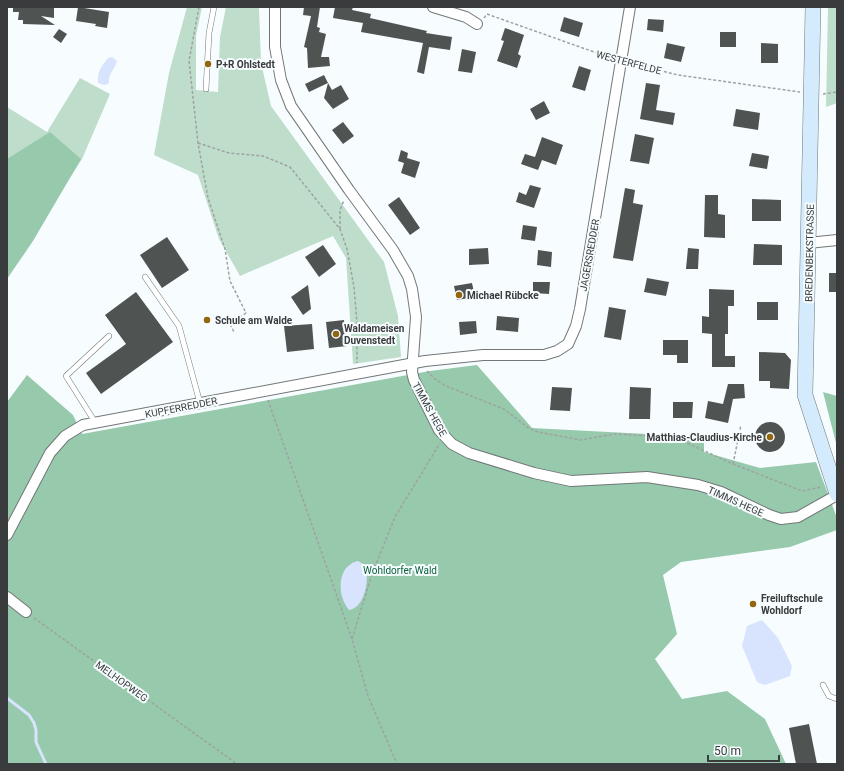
<svg xmlns="http://www.w3.org/2000/svg" width="844" height="771" viewBox="0 0 844 771" font-family="Roboto,sans-serif">
<style>
.green{fill:#beddcb}
.forest{fill:#97c9ac}
.water{fill:#d8e3fe}
.lines{fill:none;stroke-linecap:round;stroke-linejoin:round}
.stream{stroke:#d8e3fe;stroke-width:3}
.building{fill:#4f5453}
.lane-casing{stroke:#727778;stroke-width:6}
.street-casing{stroke:#727778;stroke-width:12}
.secondary-casing{stroke:#727778;stroke-width:16}
.path{stroke:#9ea2a3;stroke-width:1.5;stroke-dasharray:3 2;stroke-linecap:butt}
.lane{stroke:#fff;stroke-width:5}
.street{stroke:#fff;stroke-width:10}
.secondary{stroke:#d3ebfc;stroke-width:15}
.poi-dot{fill:#926611;stroke:#f7fdfe;stroke-width:1.5}
.labels{text-anchor:middle;stroke-width:4;stroke-linejoin:round;paint-order:stroke}
.street-label{font-size:10px;fill:#393b3c;stroke:#f7fdfe}
.poi-label{font-size:10px;font-weight:bold;fill:#393b3c;stroke:#f7fdfe;text-anchor:start}
.park-label{font-size:10px;fill:#0b613e;stroke:#f7fdfe}
</style>
<rect width="100%" height="100%" fill="#f7fdfe"/>
<!-- green -->
<g class="green">
<path d="M187,7H202L196,36V90L218,92L220,37L226,7H259L261,63L271,106L384,262L398,316L401,357L353,364L346,258L333,236L240,276L219,239L198,175L154,155L169,73Z"/>
<path d="M828,7H837V103L826,107Z"/>
<path d="M80,78L110,94L82,159L7,276V107L47,132Z"/>
</g>
<!-- forest -->
<g class="forest">
<path d="M50,132L81,159L33,241L7,279V159Z"/>
<path d="M477,365L532,428L704,437V452L760,468L816,462L837,518V530L790,547L681,562L663,575L677,634L655,659L682,699L727,691L765,719L786,764H7V402L27,375L73,415L82,434L430,371Z"/>
<path d="M823,392L837,396V447Z"/>
</g>
<!-- water -->
<g class="water">
<path d="M112,57L117,61C115,69 108,74 109,83L105,85L98,83C97,72 101,67 108,58Z"/>
<path d="M358,561L365,565C370,578 365,608 349,610C337,596 336,566 358,561Z"/>
<path d="M762,620L778,638L792,666L790,676L765,685L757,682L742,646L747,626Z"/>
</g>
<g class="lines">
<!-- stream -->
<path class="stream" d="M7,698L29,715L34,723L36,730V742L46,764"/>
</g>
<!-- building -->
<g class="building">
<path d="M13,7H54V18L41,16L55,25L23,24V20H18L19,12H13Z"/>
<path d="M78,7L109,12L107,28L95,26L96,24L76,21Z"/>
<path d="M304,7H320L317,27L320,28L319,32L326,34L321,57H329L330,66L308,68L307,48L304,47L311,16L303,15Z"/>
<path d="M335,7H353L352,10L371,14L370,18L427,31L426,33L452,37L450,50L429,47L424,74L417,72L423,43L361,32L363,23L333,18Z"/>
<path d="M564,17L583,23L579,37L560,31Z"/>
<path d="M648,19L664,20L663,32L647,30Z"/>
<path d="M505,28L524,35L518,54L521,56L517,68L497,61L504,41L501,40Z"/>
<path d="M59,29L67,34L61,43L53,37Z"/>
<rect x="720" y="32" width="16" height="15"/>
<path d="M667,43L685,47L681,62L664,58Z"/>
<path d="M761,43L778,44V63H761Z"/>
<path d="M462,49L476,52L472,73L458,71Z"/>
<path d="M579,66L591,70L585,91L572,87Z"/>
<path d="M324,75L328,83L309,92L305,84Z"/>
<path d="M328,83L332,90L341,85L349,99L333,109L324,98Z"/>
<path d="M646,83L660,85L656,110L675,113L673,125L640,119Z"/>
<path d="M544,101L550,113L536,120L530,109Z"/>
<path d="M736,109L760,113L758,130L733,126Z"/>
<path d="M343,122L354,136L343,144L332,130Z"/>
<path d="M635,134L654,138L649,164L630,161Z"/>
<path d="M542,137L563,145L556,165L542,160L538,170L521,164L525,154L535,157Z"/>
<path d="M401,150L408,153L407,158L420,162L415,178L401,173L404,163L398,161Z"/>
<path d="M752,153L769,156L767,169L749,166Z"/>
<path d="M530,185L541,188L534,208L516,202L519,192L526,195Z"/>
<path d="M625,188L635,190L633,203L643,205L633,261L613,258Z"/>
<path d="M705,195H718V214L725,215V238L704,237Z"/>
<path d="M399,197L420,228L410,235L388,205Z"/>
<path d="M752,199L781,200V221H752Z"/>
<path d="M523,225L537,227L535,241L521,239Z"/>
<path d="M167,237L189,270L162,288L140,255Z"/>
<path d="M754,244L782,245V265H753Z"/>
<path d="M323,245L336,264L319,277L305,257Z"/>
<path d="M488,248L489,264L469,265V249Z"/>
<path d="M688,248L699,249L698,269H686Z"/>
<path d="M538,250L552,252L551,267L537,265Z"/>
<rect x="829" y="273" width="8" height="19"/>
<path d="M647,278L669,282L666,296L644,292Z"/>
<path d="M533,282H550L549,294L533,293Z"/>
<path d="M472,283L475,297L457,300L454,286Z"/>
<path d="M308,285L311,309L303,315L291,297Z"/>
<path d="M709,289L734,290V306H728V334H725V356H735V367H712V334L702,333V316L709,317Z"/>
<path d="M136,292L173,342L101,394L86,373L126,344L105,315Z"/>
<rect x="757" y="302" width="21" height="18"/>
<path d="M609,307L626,310L621,340L604,337Z"/>
<path d="M497,316L519,318L518,332L496,330Z"/>
<path d="M344,320L347,346L329,348L326,322Z"/>
<path d="M476,321L477,333L460,335L459,322Z"/>
<path d="M312,324L314,349L287,352L284,326Z"/>
<path d="M663,340H688V363H677V355H663Z"/>
<path d="M759,352L785,353L791,360L789,389L770,388V381H759Z"/>
<path d="M728,384H744L745,398L733,399L728,423L705,418L708,401L723,404Z"/>
<path d="M552,387L572,388L570,411L550,410Z"/>
<path d="M630,387L651,388L650,419H629Z"/>
<path d="M673,402H693L692,418H673Z"/>
<circle cx="770" cy="437" r="15"/>
<path d="M809,724L817,764H796L789,728Z"/>
</g>
<g class="lines">
<defs>
<g id="lane">
<path d="M206,89L209,33L214,7"/>
<path d="M145,277L179,326L200,403"/>
<path d="M95,422L66,376L109,336"/>
<path d="M823,685L829,696L837,699"/>
</g>
<g id="street">
<path d="M275,7V47L281,80L291,106L349,190L393,250L408,276L412,289L416,317L412,372L414,380L439,430L452,444L469,453L534,473L571,481L647,477L698,485L721,492L769,515L781,519L798,517L837,495"/>
<path d="M433,7L466,17L477,24"/>
<path d="M808,243L837,240"/>
<path d="M7,535L50,453L65,436L83,425L425,361L483,355H544L557,351L568,344L576,326L580,309L630,7"/>
<path d="M7,597L26,612"/>
</g>
<path id="secondary" d="M813,7L805,395L837,494"/>
</defs>
<!-- lane casing -->
<use href="#lane" class="lane-casing"/>
<!-- street casing -->
<use href="#street" class="street-casing"/>
<!-- secondary casing -->
<use href="#secondary" class="secondary-casing"/>
<!-- path -->
<g class="path">
<path d="M199,7L189,61L198,143L208,198L225,249L230,281L246,313L230,324L234,332"/>
<path d="M484,18L487,14L611,58"/>
<path d="M630,63L678,75L800,92"/>
<path d="M823,94L837,92"/>
<path d="M198,143L229,153L263,156L290,167L340,229L347,249L354,287L357,323V363"/>
<path d="M340,229V210L344,200"/>
<path d="M427,371L435,379L446,386L504,409L527,427L538,432L581,440L614,434L674,437L733,464L802,491L821,487"/>
<path d="M268,400L352,639L368,696L397,764"/>
<path d="M733,464L741,425"/>
<path d="M34,618L237,764"/>
<path d="M352,639L372,574L395,517L440,443"/>
</g>
<!-- lane -->
<use href="#lane" class="lane"/>
<!-- street -->
<use href="#street" class="street"/>
<!-- secondary -->
<use href="#secondary" class="secondary"/>
</g>
<!-- markers -->
<g class="poi-dot">
<circle cx="208" cy="64" r="4"/>
<circle cx="459" cy="295" r="4"/>
<circle cx="207" cy="320" r="4"/>
<circle cx="336" cy="334" r="4"/>
<circle cx="770" cy="437" r="4"/>
<circle cx="753" cy="604" r="4"/>
</g>
<g class="labels">
<!-- street labels -->
<g class="street-label">
<text transform="translate(629 62) rotate(15)" y="4">WESTERFELDE</text>
<text transform="translate(809 253) rotate(-89)" y="4">BREDENBEKSTRASSE</text>
<text transform="translate(589 255) rotate(-80)" y="4">JAGERSREDDER</text>
<text transform="translate(181 407) rotate(-11)" y="4">KUPFERREDDER</text>
<text transform="translate(430 409) rotate(61)" y="4">TIMMS HEGE</text>
<text transform="translate(736 501) rotate(24)" y="4">TIMMS HEGE</text>
<text transform="translate(122 681) rotate(36)" y="4">MELHOPWEG</text>
</g>
<!-- poi labels -->
<g class="poi-label">
<text x="216" y="68">P+R Ohlstedt</text>
<text x="467" y="299">Michael Rübcke</text>
<text x="215" y="324">Schule am Walde</text>
<text x="344" y="332">Waldameisen<tspan x="344" dy="12">Duvenstedt</tspan></text>
<text x="762" y="441" text-anchor="end">Matthias-Claudius-Kirche</text>
<text x="761" y="602">Freiluftschule<tspan x="761" dy="12">Wohldorf</tspan></text>
</g>
<!-- park labels -->
<g class="park-label">
<text x="400" y="574">Wohldorfer Wald</text>
</g>
</g>
<!-- border -->
<rect width="844" height="771" fill="none" stroke="#393b3c" stroke-width="16"/>
<!-- scale -->
<path d="M708 755v6h71v-6" fill="none" stroke="#393b3c" stroke-width="2"/>
<text x="714" y="755" font-size="12" fill="#393b3c" stroke="#f7fdfe" stroke-width="3" paint-order="stroke">50 m</text>
</svg>
